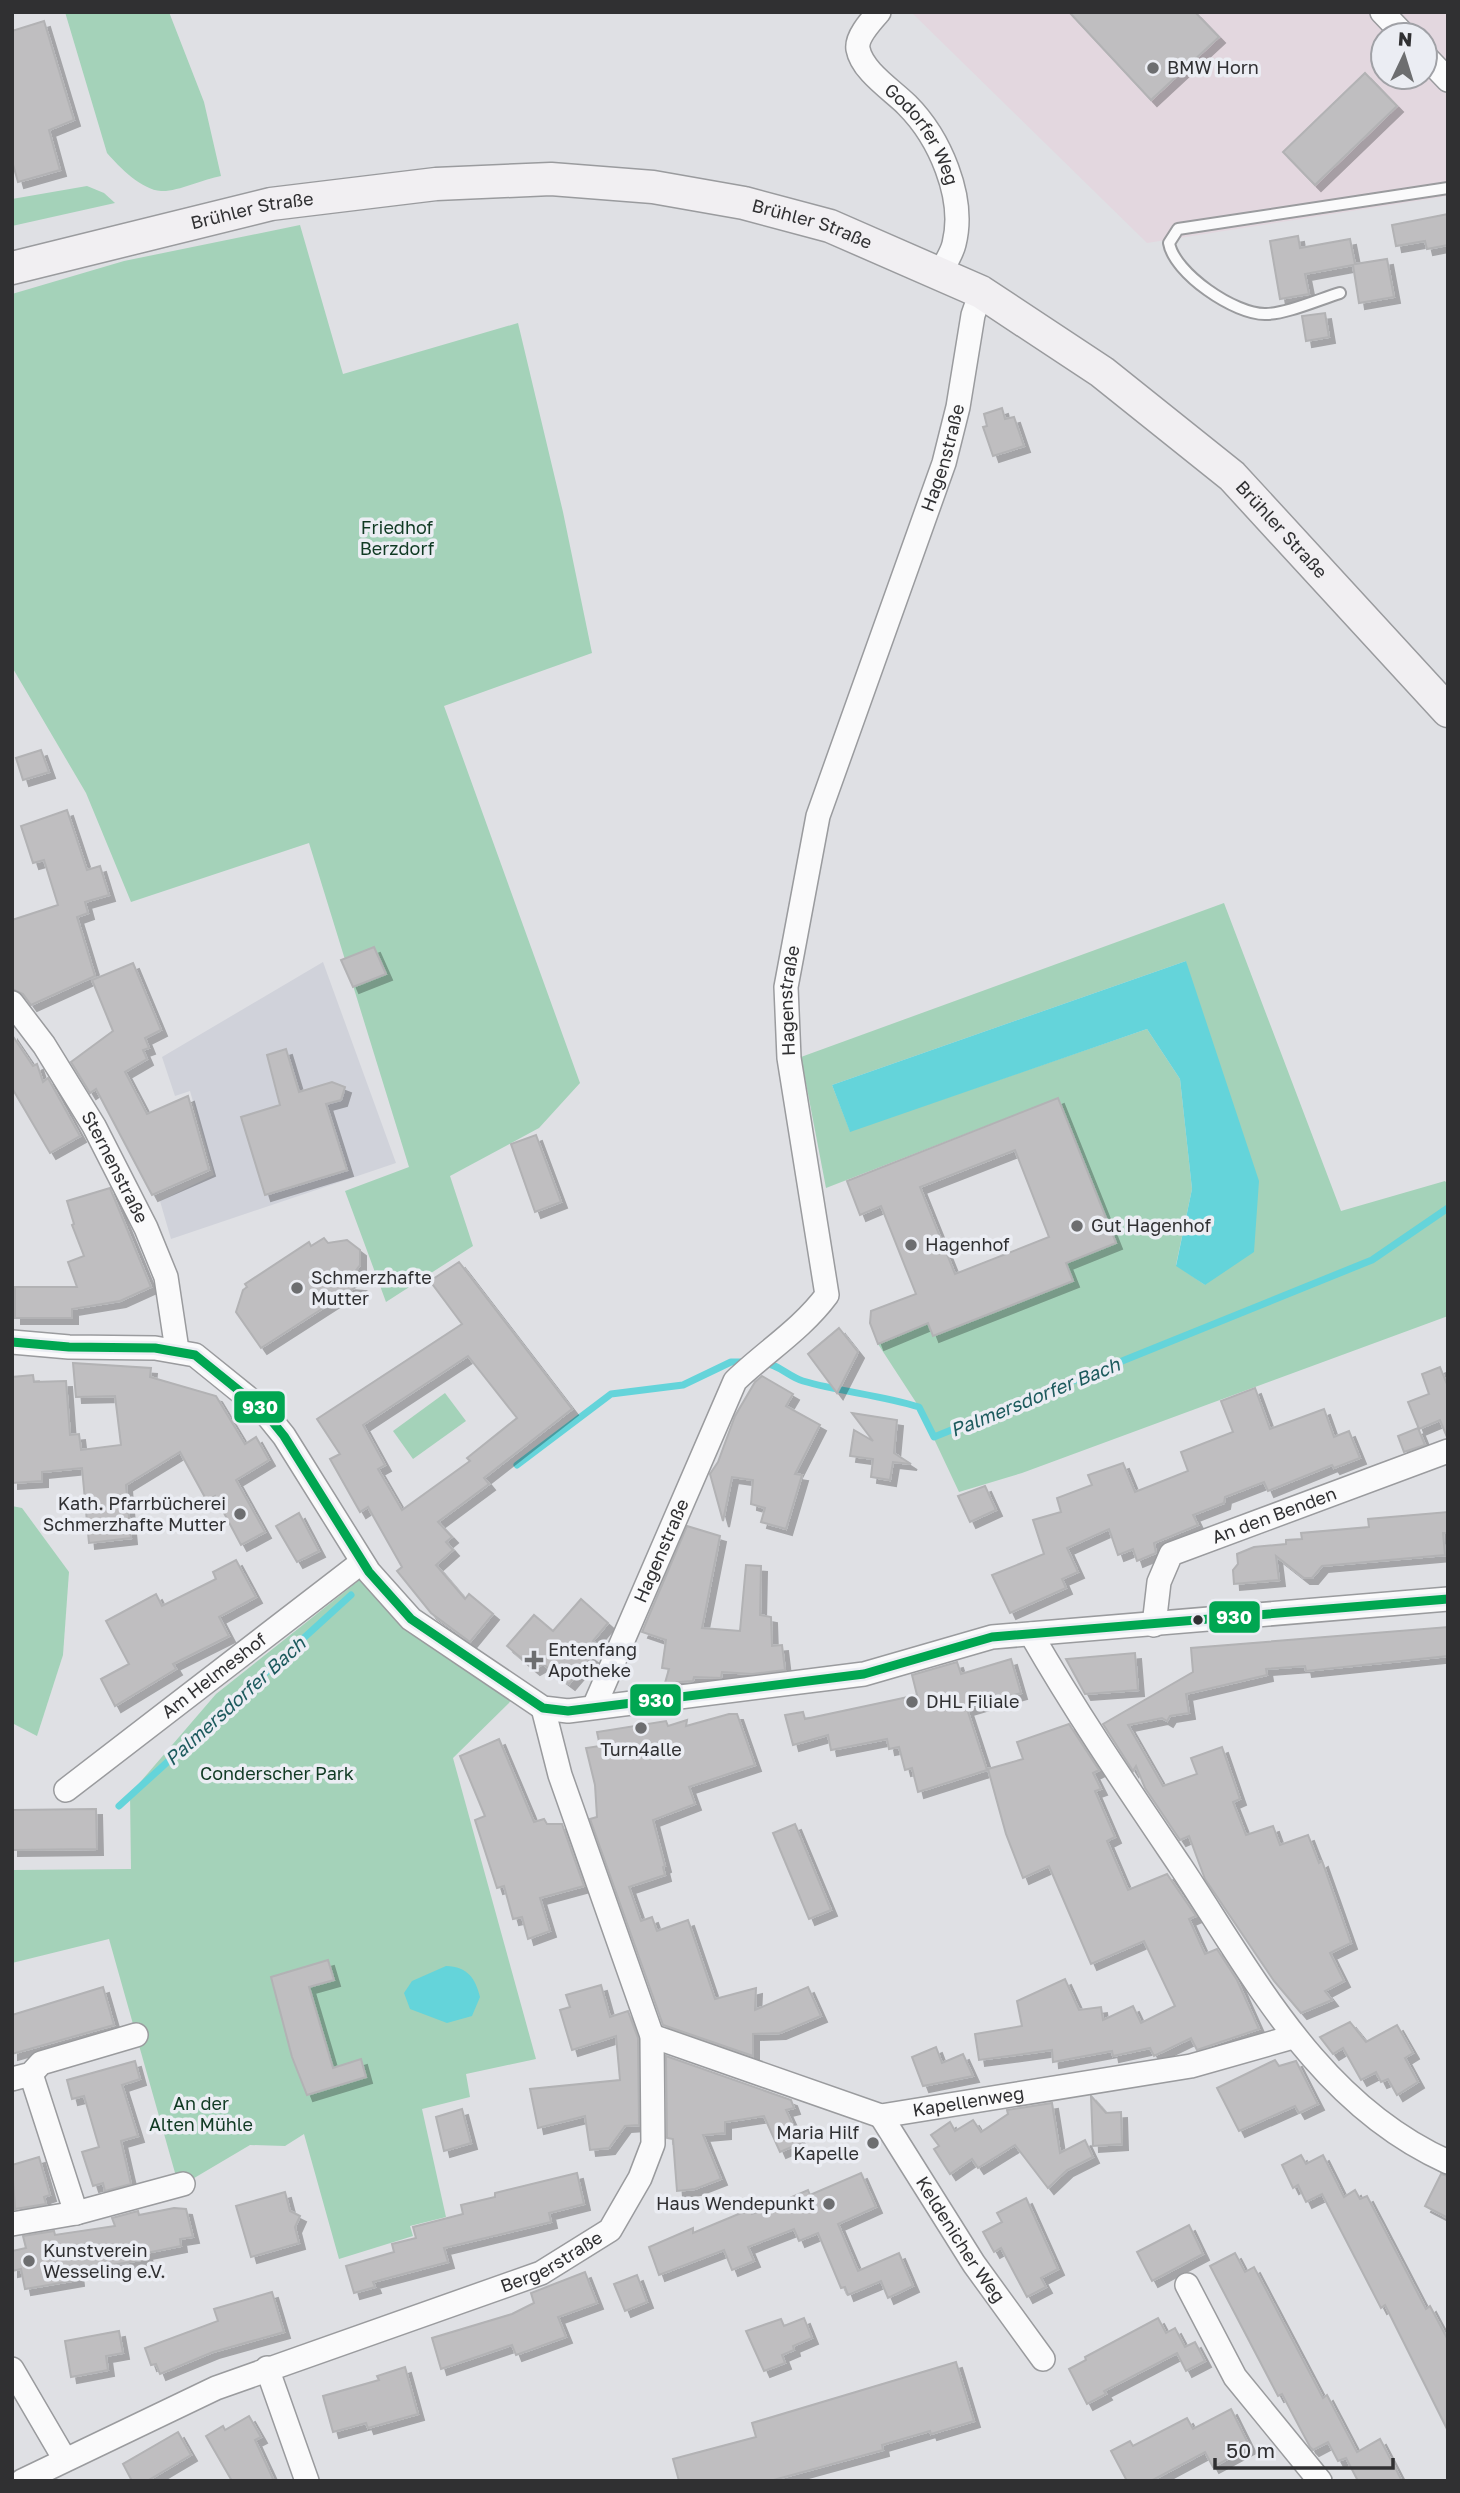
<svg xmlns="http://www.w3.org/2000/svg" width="1460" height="2493" viewBox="0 0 1460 2493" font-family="'Golos Text',sans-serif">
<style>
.industrial{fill:#e3d7df;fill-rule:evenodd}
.built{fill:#d0d2da}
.green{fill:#a4d2b9;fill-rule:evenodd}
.water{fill:#64d4da}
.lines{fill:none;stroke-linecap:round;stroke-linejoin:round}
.stream{stroke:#64d4da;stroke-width:7}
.building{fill:#bfbec0;stroke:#b2b2b4;stroke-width:2;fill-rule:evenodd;filter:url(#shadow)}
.lane-casing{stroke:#9a9b9e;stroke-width:14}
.street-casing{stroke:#9a9b9e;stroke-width:26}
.secondary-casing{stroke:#9a9b9e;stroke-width:35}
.lane{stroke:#fafafb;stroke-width:10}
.street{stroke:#fafafb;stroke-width:23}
.secondary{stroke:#f1eff2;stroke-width:32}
.bus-1-casing{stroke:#ebedf3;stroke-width:14}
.bus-1{stroke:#00a651;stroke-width:9}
.poi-dot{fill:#6d6e70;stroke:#ebedf3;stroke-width:2.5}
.bus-dot{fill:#303032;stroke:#ebedf3;stroke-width:2.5}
.labels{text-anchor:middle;stroke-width:7;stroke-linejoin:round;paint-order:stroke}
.poi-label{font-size:18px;fill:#303032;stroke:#ebedf3;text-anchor:start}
.street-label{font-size:18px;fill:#303032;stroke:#ebedf3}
.park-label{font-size:18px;fill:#103a23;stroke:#ebedf3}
.water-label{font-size:19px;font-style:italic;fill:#1c5a5d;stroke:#ebedf3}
.line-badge{stroke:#ebedf3;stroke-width:2.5}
.badge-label{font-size:19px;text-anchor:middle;font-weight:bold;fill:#fff}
</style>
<defs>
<filter id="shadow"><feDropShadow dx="6" dy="6" stdDeviation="0" flood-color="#0004"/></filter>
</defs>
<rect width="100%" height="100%" fill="#dfe0e4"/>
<!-- industrial -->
<path class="industrial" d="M911,12H1448V196L1147,243ZM1383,35H1425V77H1383Z"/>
<!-- built -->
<path class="built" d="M323,962L396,1163L171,1239L160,1201L214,1175L190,1091L175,1096L162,1057Z"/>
<!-- green -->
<g class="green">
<path d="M65,12H169L204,102L221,176C204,179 177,192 161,191C142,190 119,167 107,153Z"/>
<path d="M87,186L104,193L115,203L12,226V199Z"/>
<path d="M300,225L343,374L518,323L563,512L592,653L444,706L580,1083L539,1128L450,1176L473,1246L386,1302L345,1191L409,1167L309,843L131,902L86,793L12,667V294L124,261Z"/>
<path d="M1224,903L1341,1211L1445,1181L1448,1185V1316L1022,1473L959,1492L919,1407L878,1344L928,1323L933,1336L1066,1263L1058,1098L826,1188L801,1057ZM1186,961L1205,1285L1176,1265L1192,1189L1180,1079L1147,1029L850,1131L832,1085Z"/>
<path d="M445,1393L466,1421L413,1459L393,1431Z"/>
<path d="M12,1506L22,1508L69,1572L63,1655L37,1736L12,1723Z"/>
<path d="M367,1574L516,1696L453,1758L536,2059L466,2074L470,2097L422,2109L446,2217L410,2226L413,2236L339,2259L304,2134L285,2146L250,2145L179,2187L109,1939L12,1963V1870L131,1869L130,1794L216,1694Z"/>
</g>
<!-- water -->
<g class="water">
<path d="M1186,961L1259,1181L1254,1252L1205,1285L1176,1266L1192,1189L1180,1079L1147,1029L850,1132L832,1085Z"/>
<path d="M446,1966C468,1967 475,1978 480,1997L472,2016L447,2023L410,2009L404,1993L412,1981Z"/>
</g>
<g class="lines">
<!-- stream -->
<g class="stream">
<path d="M764,1363C778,1364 789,1377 803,1381C841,1392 880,1395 919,1407L934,1437L1372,1260L1448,1208"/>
<path d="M517,1465L611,1394L683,1385L731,1362H749"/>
<path d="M119,1806L351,1595"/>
</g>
</g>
<!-- building -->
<g class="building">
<path d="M1069,12H1195L1219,37L1151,100Z"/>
<path d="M44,21L74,120L49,130L60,170L18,182L12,161V31Z"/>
<path d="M1365,73L1397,106L1315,185L1283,152Z"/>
<path d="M1448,214V245L1427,249L1425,241L1396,246L1392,225Z"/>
<path d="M1298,236L1300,248L1350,239L1355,264L1387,259L1394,297L1359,303L1353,265L1305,274L1309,294L1280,299L1270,241Z"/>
<path d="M1325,313L1329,337L1306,341L1302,316Z"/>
<path d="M1002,408L1005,419L1014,417L1024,446L993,456L983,427L987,426L984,414Z"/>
<path d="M41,750L49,772L23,780L16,758Z"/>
<path d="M67,810L87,870L100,866L109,895L85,902L88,913L77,917L95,976L31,1005L23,994L12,989V920L58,905L44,860L33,863L21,826Z"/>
<path d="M374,947L386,974L353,987L341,960Z"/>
<path d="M133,963L161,1030L145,1038L149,1048L143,1050L147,1059L125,1072L147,1114L188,1096L209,1170L152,1195L96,1089L90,1093L71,1062L113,1031L92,980Z"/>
<path d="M12,1035L33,1066L37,1064L43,1082L48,1078L80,1136L50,1153L12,1088Z"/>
<path d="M286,1049L299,1092L332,1082L345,1087L341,1100L326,1104L347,1170L265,1195L241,1117L280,1105L267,1055Z"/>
<path d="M1058,1098L1116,1243L1066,1263L1073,1281L933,1336L928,1323L878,1344L870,1323L871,1311L916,1294L881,1206L860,1215L847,1181ZM1015,1150L1049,1237L955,1274L920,1187Z"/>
<path d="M536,1135L561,1202L535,1212L511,1144Z"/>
<path d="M110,1188L151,1287L120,1301L72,1309V1318H15V1287H77L68,1262L84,1256L72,1225L74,1224L67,1201Z"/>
<path d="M324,1238L328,1243L347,1240L360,1250V1265L346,1284L359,1285L261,1348L236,1312L243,1290L247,1287L245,1284L309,1242L311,1246Z"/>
<path d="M459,1262L572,1409L484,1478L489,1484L438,1522L452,1537L446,1542L453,1550L436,1565L465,1599L469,1594L493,1614L470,1642L431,1613L397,1571L402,1567L368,1507L360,1512L330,1459L340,1454L317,1419L462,1324L430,1281ZM468,1356L517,1418L467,1458L470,1461L402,1510L378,1469L385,1465L363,1425Z"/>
<path d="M839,1328L858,1352L837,1393L808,1354Z"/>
<path d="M73,1363L151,1368L150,1377L216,1396L245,1444L256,1437L269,1460L236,1480L265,1532L241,1545L215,1496L207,1501L180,1452L126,1485L131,1538L89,1543L82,1468L42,1472V1481L12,1483V1377L33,1375L34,1382L66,1381L70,1435L79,1434L81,1450L121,1445L115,1396L76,1397Z"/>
<path d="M1440,1367L1448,1387L1447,1437L1440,1420L1419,1429L1408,1402L1429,1394L1422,1374Z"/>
<path d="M762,1376L793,1394L786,1406L820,1425L795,1474L802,1475L786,1529L761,1522L765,1508L751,1504L753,1480L732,1477L723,1521L710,1474L718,1462L735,1416L755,1382Z"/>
<path d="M1255,1388L1270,1429L1324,1409L1334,1437L1349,1431L1360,1458L1334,1468L1332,1465L1268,1491L1264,1482L1225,1497L1224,1503L1193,1515L1198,1525L1154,1543L1156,1553L1137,1561L1133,1549L1118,1555L1109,1529L1067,1548L1078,1572L1062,1579L1066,1588L1010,1613L992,1575L1044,1554L1033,1520L1061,1512L1057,1498L1092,1485L1088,1475L1123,1463L1135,1492L1188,1471L1181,1452L1233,1432L1221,1401Z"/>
<path d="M852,1413L897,1420L894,1453L911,1464L893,1462L890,1480L871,1477L873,1459L850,1456L854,1430L873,1441Z"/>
<path d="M1418,1428L1425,1445L1404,1452L1398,1436Z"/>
<path d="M985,1486L996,1510L970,1522L958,1496Z"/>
<path d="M1448,1512V1533H1443L1445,1555L1322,1566L1312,1578H1304L1276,1556L1279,1580L1234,1584L1233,1570L1238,1564L1237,1554L1254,1547L1286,1544V1540L1302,1539L1301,1533L1369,1527L1368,1519Z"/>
<path d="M299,1513L319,1551L297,1562L276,1526Z"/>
<path d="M687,1526L720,1536L702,1628L740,1631L746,1565L761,1566L760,1615L771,1617L772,1646L782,1645L785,1670L752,1674L722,1672L721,1678L694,1677L693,1681L665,1683L669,1669L662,1668L666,1640L642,1632Z"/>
<path d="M236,1560L256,1597L219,1617L229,1636L173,1664L176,1669L115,1706L101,1679L129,1664L106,1621L156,1594L162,1606L216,1579L213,1572Z"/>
<path d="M581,1599L608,1623L593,1641L596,1644L588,1654L592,1657L569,1684L543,1664L534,1669L507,1646L534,1615L553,1631Z"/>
<path d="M1448,1627V1656L1306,1671L1305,1666L1266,1669L1267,1675L1186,1694L1189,1713L1170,1716L1167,1721L1162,1718L1128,1725L1163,1786L1197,1774L1191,1758L1222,1747L1240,1799L1233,1802L1246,1835L1273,1826L1280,1845L1308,1835L1319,1863L1322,1861L1351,1943L1330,1953L1344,1981L1325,1991L1332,2000L1301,2013L1274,1981L1205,1879L1189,1836L1180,1840L1145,1788L1136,1766L1133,1771L1103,1724L1193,1672L1191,1648Z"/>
<path d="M1135,1653L1138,1690L1085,1694L1066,1659Z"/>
<path d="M1011,1659L1021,1693L967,1709L987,1770L918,1792L912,1768L905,1770L899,1747L889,1749L887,1739L831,1750L828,1735L793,1745L785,1715L803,1712L805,1719L894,1700L917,1695L912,1675L957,1662L961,1674Z"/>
<path d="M729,1714H737L755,1765L689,1787L695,1804L653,1820L665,1866L663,1867L665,1875L629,1887L641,1921L652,1917L657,1931L688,1920L715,1999L756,1988L755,2010L808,1987L821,2016L780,2033L753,2034V2056L663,2025L590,1819L597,1817L595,1785L586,1748L600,1746L597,1732L666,1721L668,1726L687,1720L686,1726Z"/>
<path d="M1069,1724L1099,1770L1093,1773L1101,1789L1095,1791L1115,1837L1107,1841L1128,1890L1167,1874L1196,1916L1189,1919L1205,1954L1217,1949L1237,1980L1259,2029L1197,2050L1191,2038L1154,2056L1150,2048L1113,2056L1112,2051L1053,2062L1052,2050L979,2060L975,2034L1022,2026L1017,2001L1065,1979L1079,2010L1101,2007L1103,2020L1133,2006L1141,2023L1175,2006L1144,1941L1091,1964L1049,1866L1023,1878L1006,1834L988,1769L1023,1759L1017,1742Z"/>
<path d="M499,1739L534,1822L544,1819L547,1824H562L584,1886L540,1898L550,1931L528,1939L522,1917L513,1919L504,1886L497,1888L475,1820L485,1816L460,1756Z"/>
<path d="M96,1809L97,1849L12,1850V1810Z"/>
<path d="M795,1824L831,1910L809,1919L773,1833Z"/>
<path d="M328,1960L334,1980L309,1987L333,2068L361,2059L366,2077L307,2095L292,2057L271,1977Z"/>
<path d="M601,1985L610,2017L628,2011L638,2038L639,2125L625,2126L609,2148L590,2150L585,2116L538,2128L530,2089L620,2080L616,2036L572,2050L560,2010L570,2007L566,1995Z"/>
<path d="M103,1987L114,2025L12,2054V2015Z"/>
<path d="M1350,2022L1366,2042L1397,2025L1413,2053L1405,2058L1418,2082L1397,2095L1388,2079L1381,2082L1376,2072L1361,2080L1343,2048L1333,2054L1320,2037Z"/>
<path d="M936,2047L942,2063L963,2054L973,2076L923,2086L912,2057Z"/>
<path d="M666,2056L791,2100L794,2108L786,2110L801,2143L780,2152L764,2116L725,2122V2133L703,2135L721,2179L695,2189L677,2191L673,2139L667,2138Z"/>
<path d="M1275,2060L1279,2066L1296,2061L1318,2104L1299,2113L1295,2106L1239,2131L1217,2088Z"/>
<path d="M135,2061L140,2079L122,2085L138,2136L121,2141L131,2184L105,2191L103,2183L93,2186L82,2152L99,2147L84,2096L72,2099L67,2080Z"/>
<path d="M1091,2096L1106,2113L1121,2112L1122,2144L1093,2146Z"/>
<path d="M1052,2103L1060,2153L1085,2140L1093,2157L1067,2170L1048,2188L1015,2145L978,2168L972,2159L950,2174L934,2149L939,2146L931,2135L950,2122L955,2131L973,2120L981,2132L1008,2114L1007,2110Z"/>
<path d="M462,2109L471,2143L444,2151L436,2117Z"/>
<path d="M1301,2155L1306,2164L1323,2155L1344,2197L1355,2190L1360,2199L1367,2196L1426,2309L1430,2306L1448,2340V2431L1385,2305L1381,2308L1322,2194L1306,2202L1298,2185L1293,2188L1282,2165Z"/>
<path d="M39,2157L50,2195L44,2197L46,2204L15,2209L12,2165Z"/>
<path d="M577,2173L584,2204L549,2213L551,2222L444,2248L448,2262L373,2282L375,2287L354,2293L346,2266L394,2252L392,2244L416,2238L413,2227L463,2214L461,2205L495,2197V2193Z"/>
<path d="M861,2173L876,2207L838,2224L858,2271L899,2253L913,2286L888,2298L881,2281L848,2295L845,2287L841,2288L818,2233L799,2241L794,2229L748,2247L754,2261L732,2270L724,2250L659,2275L649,2247L693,2228V2233L741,2213L751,2211L752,2214L808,2190L810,2195Z"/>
<path d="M1441,2174L1448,2176V2218L1425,2206Z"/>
<path d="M285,2192L290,2211L300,2216L295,2227L299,2243L251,2257L236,2206Z"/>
<path d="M1026,2198L1058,2269L1041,2278L1046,2287L1027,2297L1001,2248L994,2252L983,2232L1002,2222L997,2213Z"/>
<path d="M174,2208L186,2209L193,2237L180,2239L181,2246L146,2253L147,2259L77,2271L78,2280L25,2289L21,2269L12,2271V2251L26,2248L23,2236L54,2231L55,2235L115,2226L112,2218L138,2211L139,2215Z"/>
<path d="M1189,2225L1203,2254L1152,2281L1137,2252Z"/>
<path d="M1235,2253L1245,2272L1254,2267L1323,2398L1327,2395L1357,2452L1380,2439L1402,2481H1358L1346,2458L1338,2461L1328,2442L1313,2450L1310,2447L1282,2394L1278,2396L1210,2266Z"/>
<path d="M585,2272L597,2303L558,2317L566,2337L516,2355L512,2345L441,2369L432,2338L512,2314L534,2303L531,2293Z"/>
<path d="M637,2275L647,2302L625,2311L614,2284Z"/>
<path d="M272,2292L284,2332L213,2352L160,2374L156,2364L151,2365L145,2348L218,2321L214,2309Z"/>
<path d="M804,2318L812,2338L793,2346L794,2350L782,2355L785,2363L764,2371L746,2331L781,2319L784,2326Z"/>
<path d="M1158,2318L1166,2333L1175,2328L1185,2347L1195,2342L1205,2361L1186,2371L1177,2353L1104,2391L1106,2394L1087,2404L1069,2369L1086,2360L1085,2357Z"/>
<path d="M119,2331L123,2353L106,2356L108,2370L71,2377L65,2341Z"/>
<path d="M956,2362L974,2421L931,2434L930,2431L882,2445L883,2450L770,2481H679L673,2459L756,2437L752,2423Z"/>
<path d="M405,2367L418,2414L368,2428L366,2423L333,2432L323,2396L379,2380L377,2376Z"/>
<path d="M1231,2409L1250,2447L1213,2467L1205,2452L1151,2481H1127L1111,2451L1130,2441L1133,2446L1187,2418L1193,2429Z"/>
<path d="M249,2416L261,2437L255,2440L274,2481H232L206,2436L223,2426L225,2430Z"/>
<path d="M178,2432L191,2455L147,2481H132L123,2464Z"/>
</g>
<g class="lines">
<defs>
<path id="lane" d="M1340,293C1320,299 1286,314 1266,314C1235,315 1174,273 1169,243L1178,229L1448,188"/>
<g id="street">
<path id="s1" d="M879,12C871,21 856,37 858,49C862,71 892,90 907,105C939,137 966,197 954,244C952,253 945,264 940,273"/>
<path d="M1382,12L1404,35"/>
<path d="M1425,56L1448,80"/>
<path id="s2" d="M12,1003L44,1045L94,1126L146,1228L166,1277L177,1350"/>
<path d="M12,1342L69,1347L155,1348L195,1355L263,1410L284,1436L369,1572L411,1619L543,1708L568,1711L864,1674L992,1637L1448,1599"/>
<path id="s3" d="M1154,1625L1159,1582L1171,1554L1448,1451"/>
<path d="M1031,1634C1077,1714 1129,1790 1181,1867C1255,1979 1320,2105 1448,2162"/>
<path id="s4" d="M594,1707L735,1381C765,1352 802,1329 827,1295L789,1058L786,987L818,816L944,463L958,407L973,315L981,292"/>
<path id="s5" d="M66,1790L362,1562"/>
<path id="s6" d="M652,2036L881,2116L1191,2066L1293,2037"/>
<path d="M31,2074L76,2213"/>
<path d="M12,2079L31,2074L41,2063L136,2035"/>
<path id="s7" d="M881,2116L974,2264L1043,2359"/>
<path d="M12,2224L76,2213L183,2184"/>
<path d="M1187,2285L1235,2377L1320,2481"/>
<path d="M267,2368L307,2481"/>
<path d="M12,2369L64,2458"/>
<path id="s8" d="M22,2481L216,2388L541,2273L610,2230L640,2178L653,2144L652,2036L560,1775L543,1708"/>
</g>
<g id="secondary">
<path id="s9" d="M12,268L271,204L436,184L551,179L653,187L744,203L830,226L981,292L1102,372L1232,476L1448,711"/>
</g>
</defs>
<!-- lane casing -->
<use href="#lane" class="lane-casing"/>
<!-- street casing -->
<use href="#street" class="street-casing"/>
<!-- secondary casing -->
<use href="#secondary" class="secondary-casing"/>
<!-- lane -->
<use href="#lane" class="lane"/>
<!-- street -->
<use href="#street" class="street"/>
<!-- secondary -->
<use href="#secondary" class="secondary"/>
<defs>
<path id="bus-1" d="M12,1342L69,1347L155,1348L195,1355L263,1410L284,1436L369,1572L411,1619L543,1708L568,1711L864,1674L992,1637L1448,1599"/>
</defs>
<!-- bus-1 casing -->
<use href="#bus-1" class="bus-1-casing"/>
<!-- bus-1 -->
<use href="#bus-1" class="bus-1"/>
</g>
<!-- markers -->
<g class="poi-dot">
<circle cx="1153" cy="68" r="7"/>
<circle cx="1077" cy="1226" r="7"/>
<circle cx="911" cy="1245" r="7"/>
<circle cx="297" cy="1288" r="7"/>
<circle cx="240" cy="1514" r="7"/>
<path d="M530.5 1649.5h7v7h7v7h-7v7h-7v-7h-7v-7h7z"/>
<circle cx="912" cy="1702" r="7"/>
<circle cx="641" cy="1728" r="7"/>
<circle cx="873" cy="2143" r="7"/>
<circle cx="829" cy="2204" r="7"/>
<circle cx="29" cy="2261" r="7"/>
</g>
<circle class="bus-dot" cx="1198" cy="1620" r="6"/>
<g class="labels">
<!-- poi labels -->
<g class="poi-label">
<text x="1167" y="74">BMW Horn</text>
<text x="1091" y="1232">Gut Hagenhof</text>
<text x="925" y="1251">Hagenhof</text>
<text x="311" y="1284">Schmerzhafte<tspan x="311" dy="21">Mutter</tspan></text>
<text x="226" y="1510" text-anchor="end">Kath. Pfarrbücherei<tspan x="226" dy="21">Schmerzhafte Mutter</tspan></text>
<text x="548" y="1656">Entenfang<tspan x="548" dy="21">Apotheke</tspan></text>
<text x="926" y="1708">DHL Filiale</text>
<text x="641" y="1756" text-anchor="middle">Turn4alle</text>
<text x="859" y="2139" text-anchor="end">Maria Hilf<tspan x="859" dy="21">Kapelle</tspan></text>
<text x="815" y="2210" text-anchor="end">Haus Wendepunkt</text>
<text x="43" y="2257">Kunstverein<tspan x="43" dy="21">Wesseling e.V.</tspan></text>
</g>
<!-- street labels -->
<g class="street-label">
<text dy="6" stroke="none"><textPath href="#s1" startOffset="152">Godorfer Weg</textPath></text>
<text dy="6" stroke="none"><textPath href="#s9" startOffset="247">Brühler Straße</textPath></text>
<text dy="6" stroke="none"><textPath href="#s9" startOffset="814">Brühler Straße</textPath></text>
<text dy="6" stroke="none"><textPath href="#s4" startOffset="1346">Hagenstraße</textPath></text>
<text dy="6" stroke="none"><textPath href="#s9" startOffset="1381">Brühler Straße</textPath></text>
<text dy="6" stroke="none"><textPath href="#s4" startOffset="779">Hagenstraße</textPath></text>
<text dy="6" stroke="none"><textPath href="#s2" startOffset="194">Sternenstraße</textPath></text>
<text dy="6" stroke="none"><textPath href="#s3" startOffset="184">An den Benden</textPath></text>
<text dy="6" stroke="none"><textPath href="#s4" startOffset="170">Hagenstraße</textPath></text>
<text dy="6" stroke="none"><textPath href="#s5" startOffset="187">Am Helmeshof</textPath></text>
<text dy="6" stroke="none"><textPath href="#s6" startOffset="331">Kapellenweg</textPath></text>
<text dy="6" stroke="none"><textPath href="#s7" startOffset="147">Keldenicher Weg</textPath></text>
<text dy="6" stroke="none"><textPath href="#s8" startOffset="574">Bergerstraße</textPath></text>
</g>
<!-- park labels -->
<g class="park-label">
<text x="397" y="534">Friedhof<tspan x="397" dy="21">Berzdorf</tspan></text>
<text x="277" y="1780">Conderscher Park</text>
<text x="201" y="2110">An der<tspan x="201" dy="21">Alten Mühle</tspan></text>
</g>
<!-- water labels -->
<g class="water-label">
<text transform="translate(1035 1397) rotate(-22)" y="7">Palmersdorfer Bach</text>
<text transform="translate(235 1701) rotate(-42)" y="7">Palmersdorfer Bach</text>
</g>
</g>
<g class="line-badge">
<rect x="233" y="1390" width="53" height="34" rx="7" fill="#00a651"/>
<rect x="1208" y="1600" width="53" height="34" rx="7" fill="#00a651"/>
<rect x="629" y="1683" width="53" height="34" rx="7" fill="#00a651"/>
</g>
<g class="badge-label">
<text x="260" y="1414">930</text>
<text x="1234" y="1624">930</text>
<text x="656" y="1707">930</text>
</g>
<!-- border -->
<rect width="1460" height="2493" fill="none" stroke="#303032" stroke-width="28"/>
<!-- north arrow -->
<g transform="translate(1404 56) rotate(4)"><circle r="33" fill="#ebedf3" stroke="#a0a1a6" stroke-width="2"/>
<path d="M0-5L12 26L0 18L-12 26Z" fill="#6d6e70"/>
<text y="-10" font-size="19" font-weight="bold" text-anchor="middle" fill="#303032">N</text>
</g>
<!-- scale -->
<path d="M1215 2458v10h178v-10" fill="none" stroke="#303032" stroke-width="3.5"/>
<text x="1226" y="2458" font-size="21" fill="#303032" stroke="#ebedf3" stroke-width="5" paint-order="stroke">50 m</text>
</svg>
